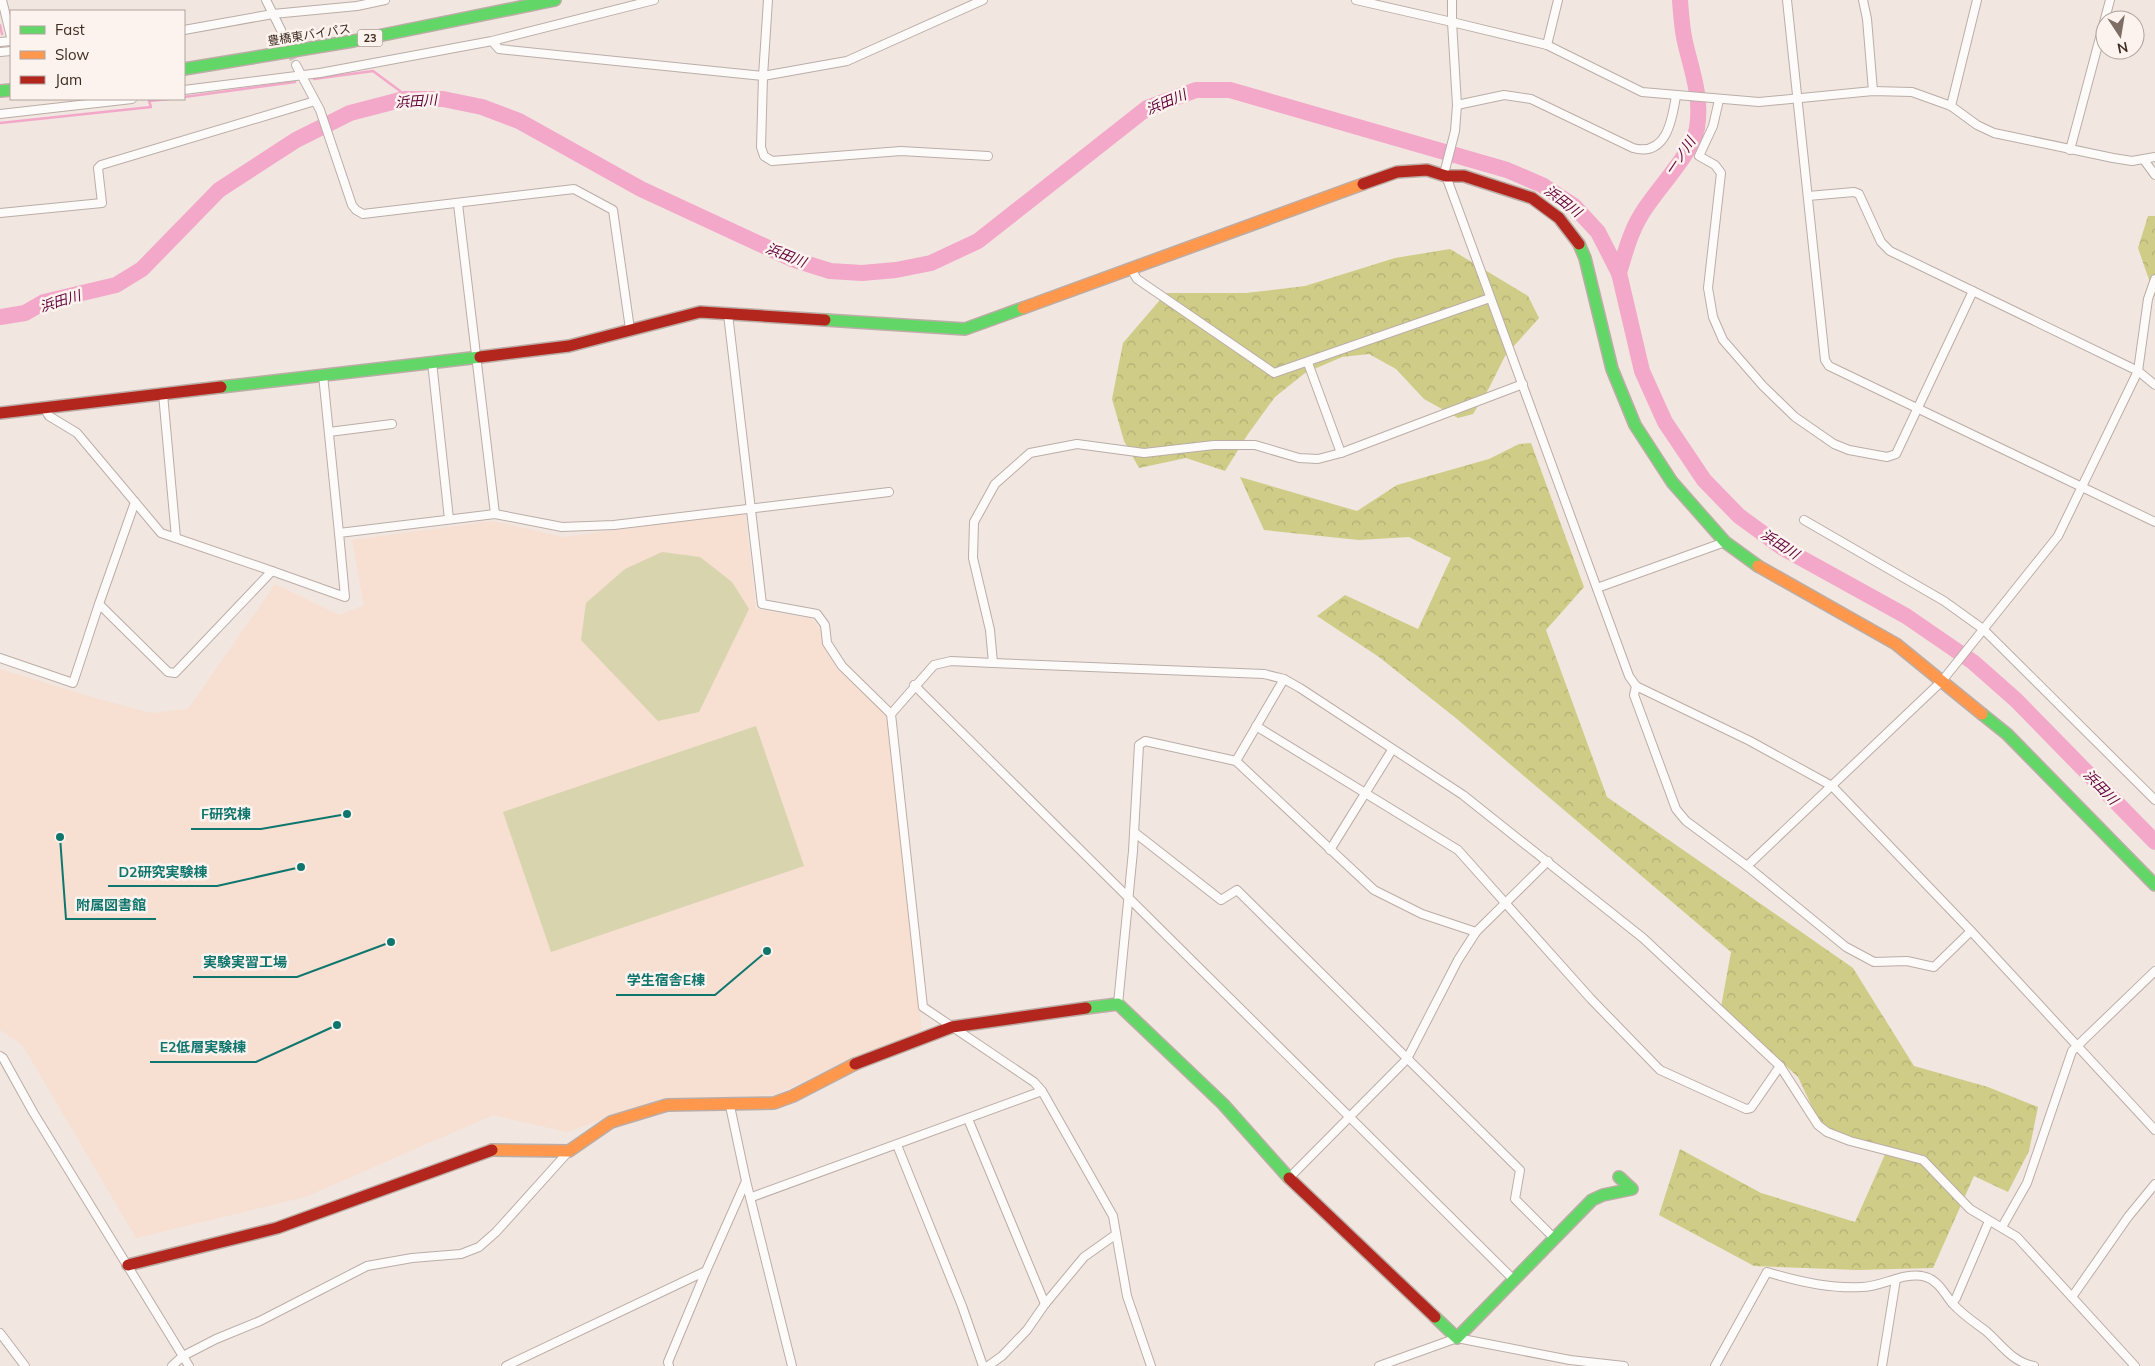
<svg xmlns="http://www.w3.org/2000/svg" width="2155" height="1366" viewBox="0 0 2155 1366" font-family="Mulish,'Noto Sans JP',sans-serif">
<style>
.built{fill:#f7dfd2}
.forest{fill:url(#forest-crowns)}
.garden{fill:#d7d4ae}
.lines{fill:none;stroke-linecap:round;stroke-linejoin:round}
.stream{stroke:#f3a7c9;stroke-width:2.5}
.river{stroke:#f3a7c9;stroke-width:16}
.street-tunnel{stroke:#cdc1ba;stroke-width:8;stroke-dasharray:8 4;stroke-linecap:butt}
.street-casing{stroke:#bbada6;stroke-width:10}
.fast-casing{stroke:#bbada6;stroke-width:14}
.slow-casing{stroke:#bbada6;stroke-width:14}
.jam-casing{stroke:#bbada6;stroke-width:14}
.street{stroke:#fdfbfa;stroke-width:8}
.fast{stroke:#63d668;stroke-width:11}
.slow{stroke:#ff974d;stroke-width:11}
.jam{stroke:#b3261e;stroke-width:11}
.labels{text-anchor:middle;stroke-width:5;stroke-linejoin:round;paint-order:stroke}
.shield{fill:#fdf3ee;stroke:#78685f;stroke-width:1}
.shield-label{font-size:11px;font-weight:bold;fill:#3f2c22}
.street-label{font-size:12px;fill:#3f2c22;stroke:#fdf3ee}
.water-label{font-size:14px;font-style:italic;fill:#60003c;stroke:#fdf3ee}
.leader{fill:none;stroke:#0f766e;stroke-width:2}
.callout-dot{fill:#0f766e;stroke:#fdf3ee;stroke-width:2}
.callout-label{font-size:14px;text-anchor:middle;font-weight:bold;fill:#0f766e;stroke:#fdf3ee;stroke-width:5;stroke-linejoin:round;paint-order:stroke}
</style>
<defs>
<pattern id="forest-crowns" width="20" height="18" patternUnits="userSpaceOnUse" patternTransform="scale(1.25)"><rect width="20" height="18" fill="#cfcc87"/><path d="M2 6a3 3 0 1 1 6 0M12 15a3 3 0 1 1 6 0" fill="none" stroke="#b3af74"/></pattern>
</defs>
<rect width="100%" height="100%" fill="#f1e6e0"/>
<!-- built -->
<path class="built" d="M745,513L756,609L812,619L821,631L824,647L836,668L886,714L922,1030L851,1059L774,1095L658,1100L567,1132L493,1115L305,1197L136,1238L23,1046L0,1030V669L98,699L151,713L188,709L275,584L339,615L364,605L352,540L493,521L563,537Z"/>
<!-- forest -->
<g class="forest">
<path d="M2148,216H2155V297L2138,248Z"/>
<path d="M1450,249L1528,296L1539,318L1505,356L1488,390L1473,414L1458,418L1424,399L1396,369L1369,354L1342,357L1305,373L1275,397L1248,434L1225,471L1186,458L1139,468L1124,441L1112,399L1123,343L1166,293H1246L1305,286L1395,258Z"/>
<path d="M1531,443L1584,587L1546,630L1607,797L1853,968L1914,1066L1988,1087L2038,1107L2029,1151L2008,1192L1974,1176L1933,1268L1857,1270L1754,1266L1659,1215L1680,1149L1761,1193L1855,1222L1887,1150L1821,1126L1798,1077L1721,1007L1731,952L1457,719L1379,657L1317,616L1345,595L1418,629L1451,558L1409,537L1359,540L1264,530L1240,477L1357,511L1397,485L1489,459L1519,444Z"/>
</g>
<!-- garden -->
<g class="garden">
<path d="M662,552L700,557L732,582L749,609L699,712L658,721L581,640L586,603L625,569Z"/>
<path d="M756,726L804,866L551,952L503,812Z"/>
</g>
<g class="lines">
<!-- stream -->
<g class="stream">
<path d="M0,25L2,34"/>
<path d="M314,79L373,71L400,91L404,99"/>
<path d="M184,97L295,82"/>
<path d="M0,123L151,107L149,101L169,99"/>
</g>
<!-- river -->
<g class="river">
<path d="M1619,273C1625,253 1630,233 1641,215C1654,192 1693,153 1697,128C1702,97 1692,72 1685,42C1682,29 1681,14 1680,0"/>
<path d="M0,317L25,313L44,302L116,285L142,269L219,190L296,140L350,113L404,99H443L482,107L519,121L641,189L792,259L830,271L862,273L896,270L931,263L978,241L1147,108L1196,90H1230L1507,170L1542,185L1574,206L1598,232L1619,273L1642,371L1665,422L1704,480L1739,516L1783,548L1906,616L1973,662L2016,700L2155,842"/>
</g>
<!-- street-tunnel -->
<path class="street-tunnel" d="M281,30L296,65"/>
<defs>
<g id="street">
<path d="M2,0L11,37"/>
<path d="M266,0L281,30"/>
<path d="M768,0L763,76L761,147L764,156L772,161L901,151L988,156"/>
<path d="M1356,0L1452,22V0"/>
<path d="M1787,0L1825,360L1829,366L2155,522"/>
<path d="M1863,0L1867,19L1873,91"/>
<path d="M184,30L273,14L357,6L385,0"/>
<path d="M492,41L499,49L763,76L847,61L983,0"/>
<path d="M0,42L11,41"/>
<path d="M1547,45L1558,0"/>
<path d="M0,52L11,51"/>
<path d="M296,65L320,110L352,205L356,210L363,214L574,189L613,210L630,329"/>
<path d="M184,90L320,73L492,41L654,0"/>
<path d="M1719,100L1713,126L1699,156L1715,165L1721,173L1708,288L1713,317L1723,340L1763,386L1795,417L1834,444L1849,450L1887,457L1896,454L1973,291"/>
<path d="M1457,105L1504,95L1531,99L1633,148C1666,157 1672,121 1676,96"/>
<path d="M1951,106L1977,0"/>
<path d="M0,114L132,99"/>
<path d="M2070,150L2110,0"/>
<path d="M2155,157L2132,161L2113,158L1994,133L1977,125L1951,106L1912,92L1873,91L1759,102L1642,92L1547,45L1452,22L1457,105L1455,131L1445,170L1446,176L1629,676L1636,686L1750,741L1832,786L1971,931L2155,1130"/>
<path d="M2144,160L2155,175"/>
<path d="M1808,196L1854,192L1859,194L1881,242L1890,251L2138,371L2155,385"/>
<path d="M458,204L495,514"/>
<path d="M0,213L102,203L98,168L101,165L315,101"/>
<path d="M1131,269L1137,279L1274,373L1490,298"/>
<path d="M728,314L762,604L817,614L825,625L827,643L842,666L891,714"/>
<path d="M432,362L449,519"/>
<path d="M1308,363L1341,453"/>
<path d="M323,375L339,533"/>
<path d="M163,394L176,538"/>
<path d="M44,408L49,416L77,433L161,533L272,571"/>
<path d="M329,432L392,424"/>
<path d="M1804,520L1944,601L1983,629L2155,800"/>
<path d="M1597,588L1725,542"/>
<path d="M99,604L135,502"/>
<path d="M0,658L73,683L99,604L168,672L175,673L272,571L345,597L339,533L495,514L562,527L614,525L889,492"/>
<path d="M993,663L1264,674L1284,679L1300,688L1463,795L1643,938L1780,1066L1818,1125L1827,1132L1850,1141L1923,1160L1970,1209L2017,1237L2135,1366"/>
<path d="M914,685C1115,882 1312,1082 1513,1279"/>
<path d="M1636,686L1634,695L1676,809L1686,821L1747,866L1846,947L1874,962L1907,961L1934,967L1971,931"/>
<path d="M1256,726L1458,850L1591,999L1660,1070L1746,1109L1751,1108L1780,1066"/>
<path d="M1236,761L1284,679"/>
<path d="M1134,832L1221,900L1237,890L1520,1170L1515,1199L1554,1238"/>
<path d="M1330,850L1392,750"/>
<path d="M1747,866L1942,681L2058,536L2138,371L2148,299L2155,279"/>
<path d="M1118,1004L1133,851L1139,745L1145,741L1236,761L1374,890L1422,914L1476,932"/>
<path d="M0,1056L3,1058L33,1112L189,1366"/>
<path d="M968,1119L1045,1304"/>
<path d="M897,1145L962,1306L983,1366"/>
<path d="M1289,1178L1407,1059L1458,960L1476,932L1548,861"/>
<path d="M746,1181L792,1366"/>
<path d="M752,1197L1042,1091"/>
<path d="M2002,1227L2027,1183L2072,1051L2155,971"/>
<path d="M2072,1297L2128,1217L2155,1184"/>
<path d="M1952,1303L1956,1298L1989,1221"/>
<path d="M0,1333L25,1366"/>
<path d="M172,1366L183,1356L216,1339L260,1321L367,1266L412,1258L461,1254L479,1247L496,1232L569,1151"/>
<path d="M506,1366L706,1271L746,1181L730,1106"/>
<path d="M669,1366L668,1362L706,1271"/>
<path d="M988,1366L1002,1356L1027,1330L1045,1304L1084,1257L1115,1235"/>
<path d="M1151,1366L1127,1296L1113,1216L1042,1091L1034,1082L923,1007L891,714L934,665L951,661L993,663L990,630L973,558L974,522L995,484L1030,453L1077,444L1144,453L1214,445H1255L1299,458L1318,459L1341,453L1523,384"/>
<path d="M1379,1366L1457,1338L1570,1360L1624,1366"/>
<path d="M1715,1366L1767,1272C1796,1281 1831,1289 1862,1287C1873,1287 1885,1282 1896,1279"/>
<path d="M1882,1366L1896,1279C1904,1276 1917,1274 1926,1277C1939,1281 1945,1295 1953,1304C1963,1315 1974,1322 1986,1331C2002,1345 2012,1362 2034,1366"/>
</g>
<g id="fast">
<path d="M184,69L353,41L555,0"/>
<path d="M0,91L11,90"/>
<path d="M1579,244L1585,258L1612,369L1635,425L1672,482L1725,542L1758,566"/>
<path d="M825,320L965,329L1023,308"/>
<path d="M221,387L480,357"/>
<path d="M1982,714L2007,734L2155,885"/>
<path d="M1086,1008L1118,1004L1223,1104L1289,1178"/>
<path d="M1435,1317L1457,1338L1592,1200L1603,1195L1632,1189L1619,1177"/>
</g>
<g id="slow">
<path d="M1023,308L1363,184"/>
<path d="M1758,566L1896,644L1982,714"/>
<path d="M492,1150L569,1151L611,1122L667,1105L774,1103L793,1096L855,1064"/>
</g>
<g id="jam">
<path d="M1363,184L1397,172L1427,170L1446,176H1464L1532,198L1559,218L1579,244"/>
<path d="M480,357L569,346L700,312L825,320"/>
<path d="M0,413L221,387"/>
<path d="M855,1064L952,1027L1086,1008"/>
<path d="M1289,1178L1435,1317"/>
<path d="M128,1265L277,1228L492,1150"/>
</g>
</defs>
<!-- street casing -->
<use href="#street" class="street-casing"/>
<!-- fast casing -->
<use href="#fast" class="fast-casing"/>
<!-- slow casing -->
<use href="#slow" class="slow-casing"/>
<!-- jam casing -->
<use href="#jam" class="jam-casing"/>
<!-- street -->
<use href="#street" class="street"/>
<!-- fast -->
<use href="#fast" class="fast"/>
<!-- slow -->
<use href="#slow" class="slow"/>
<!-- jam -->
<use href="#jam" class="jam"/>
</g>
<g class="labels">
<!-- shield labels -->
<rect class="shield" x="357.5" y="29.5" width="25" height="17" rx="4"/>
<g class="shield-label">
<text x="370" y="42">23</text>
</g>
<!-- street labels -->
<g class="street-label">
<text transform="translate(309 35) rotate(-9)" y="4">豊橋東バイパス</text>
</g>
<!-- water labels -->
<g class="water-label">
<text transform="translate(416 101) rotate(-4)" y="5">浜田川</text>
<text transform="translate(1166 102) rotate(-23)" y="5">浜田川</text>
<text transform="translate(1680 156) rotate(-56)" y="5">一ノ川</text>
<text transform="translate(1563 201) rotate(37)" y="5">浜田川</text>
<text transform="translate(786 255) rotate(22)" y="5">浜田川</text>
<text transform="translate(60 301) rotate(-17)" y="5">浜田川</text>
<text transform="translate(1780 544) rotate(33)" y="5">浜田川</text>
<text transform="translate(2101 787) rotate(46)" y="5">浜田川</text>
</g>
</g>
<!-- callouts -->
<path class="leader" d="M347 814L261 829H191M301 867L217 886H108M60 837L66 919H156M391 942L297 977H193M767 951L715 995H616M337 1025L256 1062H150"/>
<g class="callout-dot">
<circle cx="347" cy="814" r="5"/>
<circle cx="301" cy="867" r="5"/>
<circle cx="60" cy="837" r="5"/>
<circle cx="391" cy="942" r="5"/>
<circle cx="767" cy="951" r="5"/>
<circle cx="337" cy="1025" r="5"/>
</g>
<g class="callout-label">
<text x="226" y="819">F研究棟</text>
<text x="163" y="877">D2研究実験棟</text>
<text x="111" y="910">附属図書館</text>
<text x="245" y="967">実験実習工場</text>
<text x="666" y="985">学生宿舎E棟</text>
<text x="203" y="1052">E2低層実験棟</text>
</g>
<!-- legend -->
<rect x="10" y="10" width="175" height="90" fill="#fdf3ee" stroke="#b1a39c"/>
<rect x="20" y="26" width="25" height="8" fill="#63d668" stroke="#b1a39c"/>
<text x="55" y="35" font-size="15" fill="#3f2c22">Fast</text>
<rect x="20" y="51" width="25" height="8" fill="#ff974d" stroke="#b1a39c"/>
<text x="55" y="60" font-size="15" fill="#3f2c22">Slow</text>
<rect x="20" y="76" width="25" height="8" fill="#b3261e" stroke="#b1a39c"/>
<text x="55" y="85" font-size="15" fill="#3f2c22">Jam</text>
<!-- north arrow -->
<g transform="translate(2120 35) rotate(168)"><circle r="24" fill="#fdf3ee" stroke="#b1a39c"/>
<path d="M0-4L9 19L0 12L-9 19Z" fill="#7d6d64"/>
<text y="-8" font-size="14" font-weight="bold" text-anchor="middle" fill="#3f2c22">N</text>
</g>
</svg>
